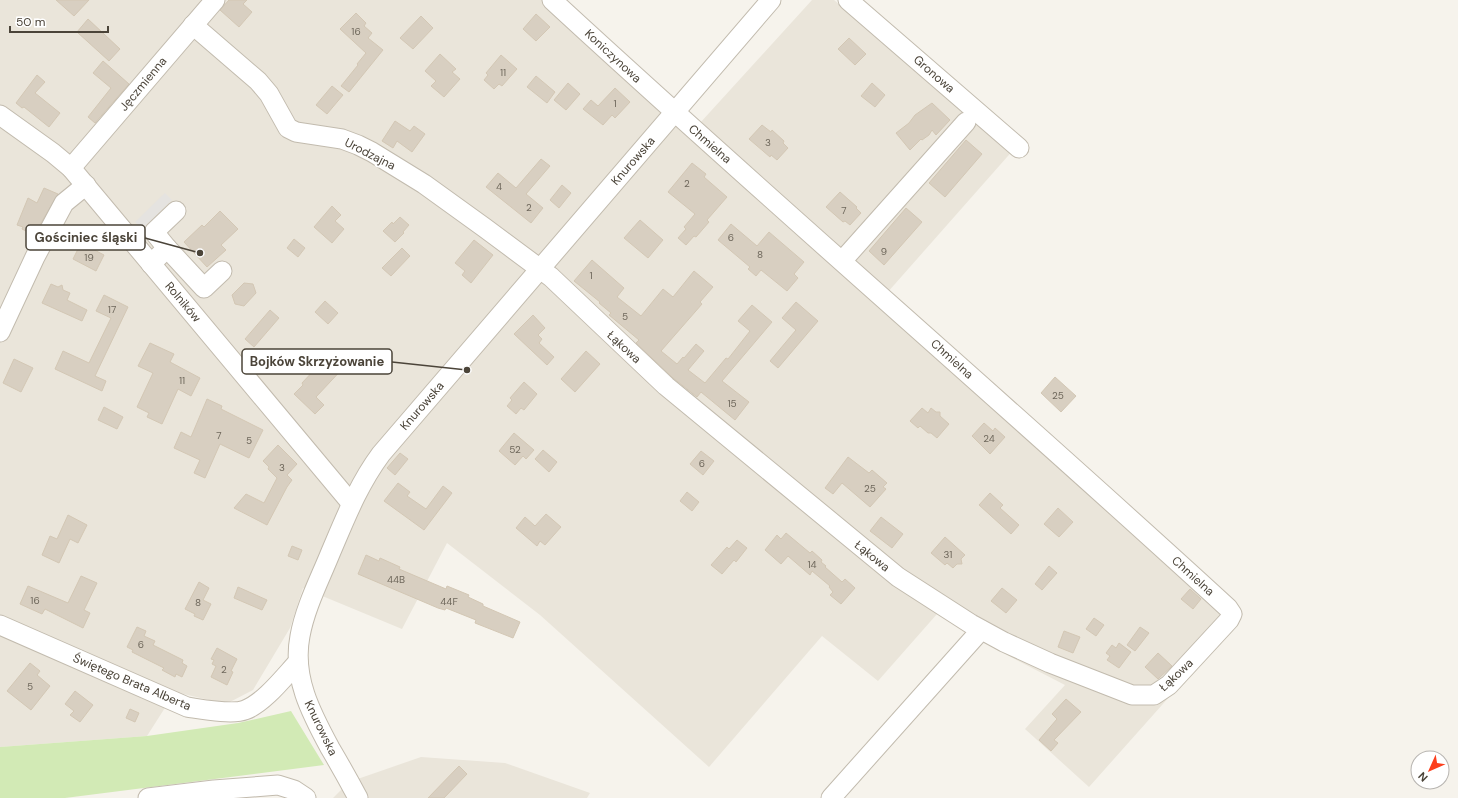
<svg xmlns="http://www.w3.org/2000/svg" width="1458" height="798" viewBox="0 0 1458 798" font-family="'DM Sans',sans-serif">
<style>
.residential{fill:#eae5da}
.green{fill:#d2eab5}
.parking{fill:#e5e3e0}
.building{fill:#d8cfc1;stroke:#d3c7b4}
.lines{fill:none;stroke-linecap:round;stroke-linejoin:round}
.minor-casing{stroke:#c2bbae;stroke-width:21}
.minor{stroke:#fff;stroke-width:19}
.labels{text-anchor:middle;stroke-width:4;stroke-linejoin:round;paint-order:stroke}
.number-label{font-size:10px;fill:#6e675b}
.street-label{font-size:12px;fill:#4b4439;stroke:#fff}
.leader{fill:none;stroke:#4b4439;stroke-width:1.5}
.callout-dot{fill:#4b4439;stroke:#fff;stroke-width:1.5}
.callout{fill:#fff;stroke:#4b4439;stroke-width:1.5}
.callout-label{font-size:13px;text-anchor:middle;font-weight:bold;fill:#4b4439}
</style>
<rect width="100%" height="100%" fill="#f6f3ec"/>
<!-- residential -->
<g class="residential">
<path d="M0,0H559L700,123L812,0H834L1015,148L887,293L1207,579L1243,614L1089,787L1025,729L1065,685L1009,656L937,614L878,681L822,636L709,767L540,615L447,543L402,629L303,588L290,628L253,690L226,704L175,692L147,736L0,747Z"/>
<path d="M421,757L505,763L590,793L587,798H333L349,782Z"/>
</g>
<!-- green -->
<path class="green" d="M291,711L324,765L65,798H0V747L147,736L238,723Z"/>
<!-- parking -->
<path class="parking" d="M165,193L172,200L142,229L135,222Z"/>
<!-- building -->
<g class="building">
<path d="M56,0H89L74,16Z"/>
<path d="M229,0H247L243,4L252,12L239,27L220,10Z"/>
<path d="M356,13L366,23L364,26L372,33L368,38L383,50L349,92L341,86L358,65L357,64L366,53L340,29Z"/>
<path d="M536,14L550,27L536,41L523,29Z"/>
<path d="M421,16L433,28L413,49L400,38Z"/>
<path d="M88,19L120,49L109,61L77,32Z"/>
<path d="M849,38L866,54L855,65L838,49Z"/>
<path d="M440,54L456,69L452,72L460,79L444,97L431,86L436,81L425,71Z"/>
<path d="M501,55L517,69L502,86L499,84L494,89L484,80L488,75L486,73Z"/>
<path d="M103,61L129,84L95,123L88,117L111,88L93,73Z"/>
<path d="M37,75L45,82L35,93L60,113L49,127L24,107L22,108L16,103Z"/>
<path d="M536,76L555,92L547,103L527,87Z"/>
<path d="M568,83L580,94L566,110L554,100Z"/>
<path d="M872,83L885,95L875,107L861,96Z"/>
<path d="M332,86L343,95L327,114L316,105Z"/>
<path d="M615,88L630,102L615,118L612,115L603,125L583,109L591,100L598,106Z"/>
<path d="M932,103L950,120L936,135L932,130L929,135L922,140L921,139L910,150L896,133L909,123L915,115Z"/>
<path d="M395,121L410,131L414,126L425,134L412,152L397,141L393,148L382,141Z"/>
<path d="M762,125L771,132L772,130L784,141L783,143L788,148L777,160L771,155L770,157L749,139Z"/>
<path d="M966,140L982,154L945,197L929,183Z"/>
<path d="M541,159L550,166L526,194L543,208L531,223L486,187L498,173L516,188Z"/>
<path d="M692,163L706,174L704,177L727,197L707,220L709,222L696,237L694,236L686,245L678,238L686,229L684,227L695,214L668,192Z"/>
<path d="M562,185L571,193L559,208L550,200Z"/>
<path d="M44,188L58,194L34,235L22,229L23,227L17,225L28,198L37,203Z"/>
<path d="M840,192L857,207L856,208L861,213L850,225L845,221L843,222L826,207Z"/>
<path d="M332,206L341,215L335,221L344,229L332,243L314,227Z"/>
<path d="M906,208L922,222L884,265L869,251Z"/>
<path d="M220,211L238,229L221,245L226,250L207,267L184,242L202,225L204,227Z"/>
<path d="M400,217L409,225L403,232L404,233L395,242L383,231L392,222L393,224Z"/>
<path d="M640,220L663,240L648,258L624,238Z"/>
<path d="M731,224L757,246L769,232L804,262L794,274L798,278L787,291L761,270L756,276L748,269L750,267L718,240Z"/>
<path d="M294,239L305,248L298,257L287,248Z"/>
<path d="M474,240L493,255L471,283L462,275L465,271L455,263Z"/>
<path d="M81,243L104,255L96,271L73,259Z"/>
<path d="M402,248L410,256L391,276L382,268Z"/>
<path d="M592,260L624,288L617,297L641,316L663,289L673,297L694,271L713,287L700,302L702,304L661,351L677,364L683,357L684,358L696,344L704,351L688,370L705,383L726,358L728,359L750,331L738,321L752,305L772,322L722,381L749,402L735,420L701,392L697,397L673,378L636,343L639,340L609,315L611,313L599,303L600,302L574,281Z"/>
<path d="M244,283L253,284L256,293L244,306L235,304L232,295Z"/>
<path d="M51,284L58,287L62,285L63,290L70,293L67,300L87,310L82,321L42,303Z"/>
<path d="M104,295L128,307L95,376L106,381L102,391L55,369L63,351L89,363L111,318L96,311Z"/>
<path d="M325,301L338,313L328,324L315,312Z"/>
<path d="M796,302L818,321L778,368L770,361L796,330L782,318Z"/>
<path d="M270,310L279,318L254,347L245,339Z"/>
<path d="M533,315L545,328L538,335L542,339L539,343L554,357L547,365L514,334Z"/>
<path d="M150,343L174,354L170,362L200,378L191,396L178,389L162,424L147,417L149,413L137,407L153,373L138,366Z"/>
<path d="M332,351L346,365L316,397L324,405L315,414L294,394L303,385L302,383Z"/>
<path d="M586,351L600,364L575,392L561,379Z"/>
<path d="M14,359L33,368L21,392L3,383Z"/>
<path d="M1055,377L1076,396L1061,412L1041,393Z"/>
<path d="M524,382L537,394L524,410L521,408L516,414L507,406L512,400L510,398Z"/>
<path d="M207,399L222,406L221,409L263,430L249,458L220,444L205,478L194,473L200,460L174,448L181,432L191,437Z"/>
<path d="M104,407L123,417L117,429L98,420Z"/>
<path d="M922,408L928,413L931,408L936,412H940V416L949,424L937,438L931,433H928L920,426L918,428L910,421Z"/>
<path d="M984,423L993,431L995,428L1005,437L990,454L972,436Z"/>
<path d="M514,433L534,450L526,459L523,456L515,465L499,451Z"/>
<path d="M278,445L297,464L287,475L292,480L287,487L267,525L234,508L246,494L264,503L277,478L268,469L269,467L263,461Z"/>
<path d="M543,450L557,462L549,472L535,459Z"/>
<path d="M701,451L714,461L703,475L690,464Z"/>
<path d="M400,453L408,459L395,475L387,468Z"/>
<path d="M848,457L869,473L872,470L887,483L883,487L886,489L870,507L842,483L833,494L825,488Z"/>
<path d="M398,483L410,492L407,496L426,509L443,486L452,493L424,530L384,501Z"/>
<path d="M687,492L699,502L692,511L680,501Z"/>
<path d="M990,493L1003,505L1000,508L1019,525L1011,534L979,505Z"/>
<path d="M1058,508L1073,522L1059,537L1044,524Z"/>
<path d="M546,514L561,527L545,545L540,541L537,546L516,528L525,517L535,526Z"/>
<path d="M68,515L87,525L78,543L70,539L59,563L42,555L50,536L57,539Z"/>
<path d="M881,517L903,534L892,548L870,531Z"/>
<path d="M786,533L810,553L812,551L822,560L821,562L826,566L825,567L842,582L845,579L855,588L841,604L830,595L833,592L829,587L830,586L812,571L810,575L788,556L781,564L765,550L777,535L781,539Z"/>
<path d="M945,537L965,555L961,559L962,564H957L953,568L947,563L945,565L931,553Z"/>
<path d="M737,540L747,548L736,562L734,560L722,574L711,565L727,547L729,549Z"/>
<path d="M292,546L302,550L298,560L288,556Z"/>
<path d="M366,555L379,561L380,558L400,567L399,569L446,589L447,586L469,595L468,597L483,604V606L520,622L513,638L475,623L476,620L446,608L445,610L438,608L358,574Z"/>
<path d="M1049,566L1057,573L1042,590L1035,584Z"/>
<path d="M81,576L97,583L84,610L90,613L83,628L45,609L42,614L20,604L28,586L68,603Z"/>
<path d="M199,582L209,588L203,600L211,604L203,620L194,616L195,614L185,609Z"/>
<path d="M238,587L267,600L262,610L234,598Z"/>
<path d="M1002,588L1017,600L1006,613L991,601Z"/>
<path d="M1190,589L1201,599L1193,609L1181,599Z"/>
<path d="M1094,618L1104,625L1096,636L1086,629Z"/>
<path d="M137,627L146,631L144,636L155,641L153,645L183,660L182,663L187,666L182,677L176,674L175,677L162,670L164,668L132,652L133,650L127,647Z"/>
<path d="M1140,627L1149,633L1135,651L1127,645Z"/>
<path d="M1064,631L1080,637L1073,653L1058,647Z"/>
<path d="M1119,643L1131,652L1119,668L1107,660L1110,656L1106,653L1112,645L1116,648Z"/>
<path d="M217,648L237,659L231,671L233,672L227,685L211,677L216,666L212,664L214,660L211,659Z"/>
<path d="M1158,653L1172,666L1158,679L1145,667Z"/>
<path d="M30,663L40,671L37,675L50,686L31,710L7,691Z"/>
<path d="M75,691L93,705L80,722L70,715L74,711L65,704Z"/>
<path d="M1066,699L1081,712L1054,740L1058,743L1051,751L1039,740L1057,719L1052,714Z"/>
<path d="M130,709L139,713L135,722L126,718Z"/>
<path d="M459,766L467,774L444,798H428Z"/>
</g>
<g class="lines">
<defs>
<g id="minor">
<path d="M848,0L1019,148"/>
<path d="M193,25L258,81L269,94L288,128L296,132L342,139L358,145L372,152L424,184L485,228L551,277L666,386L898,577L971,624L1004,642L1050,663L1132,695H1154L1169,685L1229,620L1232,614L1228,608C1005,403 775,206 552,0"/>
<path d="M0,115L53,153L71,168L351,503"/>
<path d="M71,168L215,0"/>
<path d="M167,248L154,232L176,211"/>
<path d="M842,261L966,122"/>
<path d="M151,264L167,248L204,288L222,271"/>
<path d="M0,332L35,257L64,203L86,185"/>
<path d="M0,625L187,707C201,709 232,715 245,710C264,703 284,677 298,662"/>
<path d="M148,798L214,790L278,785L294,790L306,798"/>
<path d="M358,798C349,781 340,765 330,748C311,713 292,677 300,636C305,608 319,581 330,554C345,519 358,485 381,454L771,0"/>
<path d="M831,798L981,630"/>
</g>
</defs>
<!-- minor casing -->
<use href="#minor" class="minor-casing"/>
<!-- minor -->
<use href="#minor" class="minor"/>
</g>
<g class="labels">
<!-- number labels -->
<g class="number-label">
<text x="356" y="35">16</text>
<text x="503" y="76">11</text>
<text x="615" y="107">1</text>
<text x="768" y="146">3</text>
<text x="687" y="187">2</text>
<text x="499" y="190">4</text>
<text x="529" y="211">2</text>
<text x="844" y="214">7</text>
<text x="731" y="241">6</text>
<text x="884" y="255">9</text>
<text x="760" y="258">8</text>
<text x="89" y="261">19</text>
<text x="591" y="279">1</text>
<text x="112" y="313">17</text>
<text x="625" y="320">5</text>
<text x="182" y="384">11</text>
<text x="1058" y="399">25</text>
<text x="732" y="407">15</text>
<text x="219" y="439">7</text>
<text x="989" y="442">24</text>
<text x="249" y="444">5</text>
<text x="515" y="453">52</text>
<text x="702" y="467">6</text>
<text x="282" y="471">3</text>
<text x="870" y="492">25</text>
<text x="948" y="558">31</text>
<text x="812" y="568">14</text>
<text x="396" y="583">44B</text>
<text x="35" y="604">16</text>
<text x="449" y="605">44F</text>
<text x="198" y="606">8</text>
<text x="141" y="648">6</text>
<text x="224" y="673">2</text>
<text x="30" y="690">5</text>
</g>
<!-- street labels -->
<g class="street-label">
<text transform="translate(613 56) rotate(43)" y="4">Koniczynowa</text>
<text transform="translate(934 74) rotate(41)" y="4">Gronowa</text>
<text transform="translate(143 84) rotate(-50)" y="4">Jęczmienna</text>
<text transform="translate(710 144) rotate(41)" y="4">Chmielna</text>
<text transform="translate(370 154) rotate(27)" y="4">Urodzajna</text>
<text transform="translate(633 161) rotate(-49)" y="4">Knurowska</text>
<text transform="translate(183 302) rotate(50)" y="4">Rolników</text>
<text transform="translate(624 347) rotate(43)" y="4">Łąkowa</text>
<text transform="translate(952 359) rotate(42)" y="4">Chmielna</text>
<text transform="translate(422 406) rotate(-49)" y="4">Knurowska</text>
<text transform="translate(872 556) rotate(39)" y="4">Łąkowa</text>
<text transform="translate(1193 576) rotate(42)" y="4">Chmielna</text>
<text transform="translate(1176 675) rotate(-43)" y="4">Łąkowa</text>
<text transform="translate(132 682) rotate(23)" y="4">Świętego Brata Alberta</text>
<text transform="translate(321 728) rotate(64)" y="4">Knurowska</text>
</g>
</g>
<!-- callouts -->
<path class="leader" d="M200 253L145 238M467 370L392 362"/>
<g class="callout-dot">
<circle cx="200" cy="253" r="4"/>
<circle cx="467" cy="370" r="4"/>
</g>
<g class="callout">
<rect x="26" y="225" width="119" height="25" rx="4"/>
<rect x="242" y="349" width="150" height="25" rx="4"/>
</g>
<g class="callout-label">
<text x="86" y="242">Gościniec śląski</text>
<text x="317" y="366">Bojków Skrzyżowanie</text>
</g>
<!-- north arrow -->
<g transform="translate(1430 770) rotate(225)"><circle r="19" fill="#ffffff" stroke="#b7b4b0"/>
<path d="M0-3L7 15L0 10L-7 15Z" fill="#fc3f1d"/>
<text y="-6" font-size="11" font-weight="bold" text-anchor="middle" fill="#4b4439">N</text>
</g>
<!-- scale -->
<path d="M10 26v6h98v-6" fill="none" stroke="#4b4439" stroke-width="2"/>
<text x="16" y="26" font-size="12" fill="#4b4439" stroke="#ffffff" stroke-width="3" paint-order="stroke">50 m</text>
</svg>
